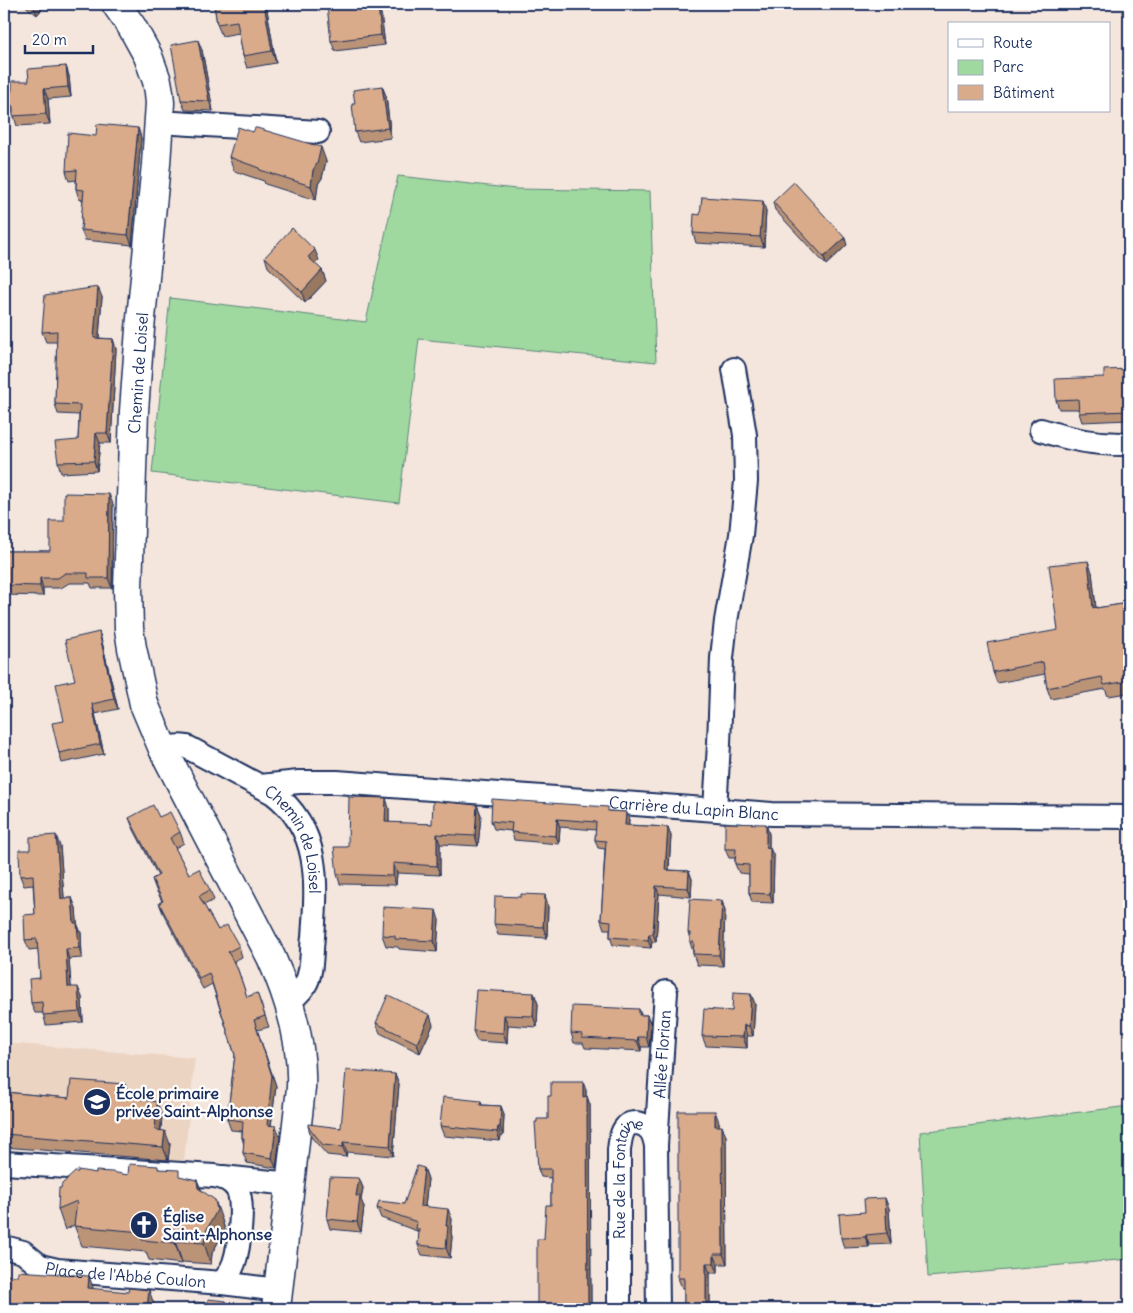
<svg xmlns="http://www.w3.org/2000/svg" width="1133" height="1313" viewBox="0 0 1133 1313" font-family="Delius,sans-serif">
<style>
.built{fill:#ecd4c3}
.green{fill:#9fd99f;stroke:#5d847e}
.lines{fill:none;stroke-linecap:round;stroke-linejoin:round}
.street-casing{stroke:#1b2f5e;stroke-width:26}
.secondary-casing{stroke:#1b2f5e;stroke-width:31}
.street{stroke:#fff;stroke-width:22}
.secondary{stroke:#fff;stroke-width:28}
.wall{fill:#bb9377;stroke:#1b2f5e}
.shaded-wall{fill:#987861;stroke:#1b2f5e}
.building{fill:#d9ab8a;stroke:#1b2f5e}
.labels{text-anchor:middle;stroke-width:4.5;stroke-linejoin:round;paint-order:stroke}
.street-label{font-size:16px;fill:#1b2f5e;stroke:#fff}
.poi-label{font-size:16px;font-weight:bold;fill:#1b2f5e;stroke:#fff;text-anchor:start}
</style>
<rect width="100%" height="100%" fill="#f4e6dc"/>
<filter id="ink" filterUnits="userSpaceOnUse"><feTurbulence type="fractalNoise" baseFrequency=".02" numOctaves="2"/><feDisplacementMap in="SourceGraphic" scale="10" xChannelSelector="R" yChannelSelector="G"/><feConvolveMatrix kernelMatrix="1 2 1 2 8 2 1 2 1" color-interpolation-filters="sRGB"/></filter>
<g filter="url(#ink)">
<!-- built -->
<path class="built" d="M5,1043L195,1058L184,1162L4,1146V1059Z"/>
<!-- green -->
<g class="green">
<path d="M398,176L516,189L650,191L656,362L419,339L399,503L152,473L170,298L366,322Z"/>
<path d="M1129,1106V1259L928,1277L920,1132Z"/>
</g>
<g class="lines">
<defs>
<g id="street">
<path d="M159,122L318,132"/>
<path d="M1041,430C1071,440 1098,445 1129,444"/>
<path id="s1" d="M163,749C172,746 178,745 187,747L273,793C321,829 317,883 313,937C311,952 313,972 305,985C301,992 294,997 289,1002"/>
<path id="s2" d="M260,786L299,782H337L772,814L1129,817"/>
<path d="M715,809L719,744L722,658L726,621L741,535L746,481L745,435L734,369"/>
<path id="s3" d="M656,1145L666,992"/>
<path d="M4,1163L214,1176C224,1177 232,1181 237,1189C245,1201 239,1249 234,1263C231,1271 227,1277 222,1283"/>
<path d="M223,1177L291,1184"/>
<path id="s4" d="M4,1247L23,1252L40,1266L57,1270L222,1283L278,1290"/>
<path id="s5" d="M619,1309V1150C620,1142 621,1132 626,1127C629,1123 633,1123 637,1123C650,1125 654,1134 656,1146L658,1309"/>
</g>
<path id="secondary" d="M116,4L132,27L148,56L157,81L159,92L160,103L156,164L140,329L134,411L128,588L129,629L132,648L144,704L163,749L271,957C290,999 303,1042 301,1088L276,1309"/>
</defs>
<!-- street casing -->
<use href="#street" class="street-casing"/>
<!-- secondary casing -->
<use href="#secondary" class="secondary-casing"/>
<!-- street -->
<use href="#street" class="street"/>
<!-- secondary -->
<use href="#secondary" class="secondary"/>
</g>
<!-- wall -->
<g class="wall">
<path d="M23,4H46L37,15Z"/>
<path d="M214,4H266L276,63L247,68L243,56L239,33L222,36L217,24Z"/>
<path d="M345,4H365V5L381,14L385,45L335,51L331,41Z"/>
<path d="M202,50L213,111L185,110L181,100Z"/>
<path d="M66,66L69,76L71,97L48,99L50,124L17,126L10,103L29,81Z"/>
<path d="M382,86L386,96L391,138L359,142L355,132V104Z"/>
<path d="M138,128L141,138L132,245L85,240L81,230L83,200L79,199L76,189V180L69,181L66,171L96,136Z"/>
<path d="M229,157L326,161L322,178L318,184L316,200L265,184L264,181L234,171Z"/>
<path d="M773,202L847,245L826,265L775,210Z"/>
<path d="M766,211L764,247L696,243L693,233L700,215Z"/>
<path d="M265,257L319,260L315,264L322,270L326,281L305,303L268,267Z"/>
<path d="M102,297L99,338L113,339L116,349L111,443H100L97,471L61,473L58,462L78,440L79,415L58,414L55,404L57,342H46L42,332Z"/>
<path d="M1129,369V420L1082,422L1079,413L1078,409H1059L1056,400L1104,377Z"/>
<path d="M113,504L112,588H92L90,583H69L61,588H43V596L4,595V551H50L64,521Z"/>
<path d="M1092,572L1096,608L1129,603V693L1108,696L1105,689L1051,699L1047,688L1045,674L997,683L993,672L1058,630Z"/>
<path d="M99,632L102,642L118,709L95,714L104,754L62,763L59,753L64,721L75,680Z"/>
<path d="M477,805L481,815L478,846L440,844V875L397,873L396,885L340,884L337,874L348,847L389,808V823L432,824Z"/>
<path d="M610,811L626,812L629,820L628,825L668,827L671,836L669,870L689,871L692,879L691,897L659,894L656,942H652L651,948L613,945L610,937V929H604L601,920L605,849L598,848L595,840L596,830L560,827L559,844L514,840L511,831L494,829L491,821Z"/>
<path d="M159,817L180,832L184,843L175,848L189,874L210,890L214,900L204,905L218,930L239,946L242,957L234,961L238,970L247,997L257,993L261,1004L269,1027L257,1030L276,1086L271,1125L280,1136L276,1168L247,1163L243,1153L244,1145L242,1138V1131L231,1130L227,1119L235,1055L212,984L203,989L163,913L159,903L162,901L156,890L152,879L158,876L133,828L129,818Z"/>
<path d="M766,824L769,834V848L774,857L773,903L752,902L749,893V874L739,873L735,864V858H729L725,849Z"/>
<path d="M60,846L64,898H72L76,908L77,923L81,933L82,958L69,959L71,987L82,997L83,1022L46,1025L43,1013H35L31,1003L40,978L38,949L29,950L25,940L35,914L33,885L24,886L20,876L30,850Z"/>
<path d="M722,901L725,911L723,966L697,965L693,954V952L690,942V939L688,933Z"/>
<path d="M548,905L547,938L498,935L494,924Z"/>
<path d="M439,920L437,952L399,949L398,947L386,946L382,935Z"/>
<path d="M534,993L538,1004L537,1027L508,1025L507,1043L477,1041L473,1031Z"/>
<path d="M751,994L755,1004L753,1036H747V1048L706,1046L702,1036Z"/>
<path d="M639,1009L641,1015H647L651,1025L649,1047H641V1051L585,1048L583,1043H574L571,1033Z"/>
<path d="M376,1023L433,1025L420,1053L380,1033Z"/>
<path d="M395,1074L399,1084L393,1156L347,1152L346,1157L327,1155L311,1137L308,1126L341,1128Z"/>
<path d="M125,1084L130,1098L162,1116L161,1130L170,1144L168,1160L4,1147V1092L69,1098Z"/>
<path d="M586,1090V1096L590,1105L591,1309H537L544,1239L551,1205V1178L541,1177L538,1169L537,1122L548,1119Z"/>
<path d="M481,1101L482,1105L501,1106L504,1115L503,1136H501L500,1141L444,1136L440,1126Z"/>
<path d="M719,1122V1126L726,1136L727,1264H718V1273H710V1303L684,1309V1288H682L678,1278Z"/>
<path d="M424,1168L428,1179L425,1206L452,1219L451,1232L452,1237L450,1258L422,1255L418,1245L419,1236L417,1231L381,1218L377,1208L404,1204Z"/>
<path d="M159,1169L181,1177L197,1180L202,1191L222,1220L225,1230L212,1253L211,1264L182,1262V1264L149,1260L146,1252L82,1246L74,1225L65,1230L58,1209L96,1173L128,1175Z"/>
<path d="M359,1178L363,1188L361,1200L364,1207L361,1232L330,1229L327,1219L329,1202L328,1199Z"/>
<path d="M889,1208L891,1244L869,1245V1247L844,1248L841,1238L865,1212Z"/>
</g>
<!-- shaded-wall -->
<g class="shaded-wall">
<path d="M34,4H46L37,15L33,5Z"/>
<path d="M264,4H266L276,63L272,51Z"/>
<path d="M378,4L381,14L385,45L381,35Z"/>
<path d="M198,40L202,50L213,111L209,101Z"/>
<path d="M66,66L69,76L71,97L68,87Z"/>
<path d="M382,86L386,96L391,138L388,128Z"/>
<path d="M44,89L48,99L50,124L46,114Z"/>
<path d="M138,128L141,138L132,245L128,235Z"/>
<path d="M321,147L326,161L322,178L318,184L316,200L311,186L313,170Z"/>
<path d="M763,201L766,211L764,247L760,237Z"/>
<path d="M845,238L847,245L826,265L824,257Z"/>
<path d="M315,250L319,260L311,268L308,257Z"/>
<path d="M322,270L326,281L305,303L302,292Z"/>
<path d="M98,287L102,297L98,348L94,338Z"/>
<path d="M113,339L116,349L111,443L107,433Z"/>
<path d="M96,433L100,443L97,471L94,461Z"/>
<path d="M109,494L113,504L112,588L108,578Z"/>
<path d="M1088,561L1092,572L1096,609L1093,608Z"/>
<path d="M40,578L43,588V596L40,586Z"/>
<path d="M99,632L102,642L118,709L114,699Z"/>
<path d="M92,704L95,714L104,754L100,744Z"/>
<path d="M386,798L389,808V832L385,822Z"/>
<path d="M477,805L481,815L478,846L475,836Z"/>
<path d="M626,812L629,820L628,833L625,825Z"/>
<path d="M557,819L560,827L559,844L556,836Z"/>
<path d="M766,824L769,834V857L766,847Z"/>
<path d="M668,827L671,836L668,878L665,870Z"/>
<path d="M437,834L440,844V875L437,866Z"/>
<path d="M56,835L60,846L65,909L61,899Z"/>
<path d="M770,848L774,857L773,903L770,894Z"/>
<path d="M393,863L397,873L396,885L393,876Z"/>
<path d="M689,871L692,879L691,897L688,888Z"/>
<path d="M656,886L659,894L656,942L653,934Z"/>
<path d="M545,895L548,905L547,938L543,927Z"/>
<path d="M72,898L76,908L78,932L77,923L81,933L82,958L79,948L74,923Z"/>
<path d="M722,901L725,911L723,966L719,955Z"/>
<path d="M436,910L439,920L437,952L434,941Z"/>
<path d="M649,934L652,942L651,948L648,940Z"/>
<path d="M66,949L69,959L72,998L68,987Z"/>
<path d="M78,987L82,997L83,1022L80,1012Z"/>
<path d="M534,993L538,1004L537,1027L533,1016Z"/>
<path d="M751,994L755,1004L753,1036L749,1026Z"/>
<path d="M430,1015L433,1025L420,1053L417,1043Z"/>
<path d="M504,1015L508,1025L507,1043L503,1033Z"/>
<path d="M647,1015L651,1025L649,1047L646,1037Z"/>
<path d="M254,1020L276,1086L270,1135L267,1125Z"/>
<path d="M744,1025L747,1036V1048L743,1037Z"/>
<path d="M638,1037L641,1047V1051L637,1041Z"/>
<path d="M395,1074L399,1084L393,1156L390,1146Z"/>
<path d="M583,1082L586,1090V1105L583,1097Z"/>
<path d="M125,1084L130,1098L123,1096Z"/>
<path d="M587,1096L590,1105L591,1309H588Z"/>
<path d="M157,1102L162,1116L159,1143L155,1130Z"/>
<path d="M501,1106L504,1115L503,1136L500,1127Z"/>
<path d="M715,1111L719,1122V1137L715,1126Z"/>
<path d="M276,1126L280,1136L276,1168L272,1158Z"/>
<path d="M722,1126L726,1136L727,1264L723,1254Z"/>
<path d="M498,1127L501,1136L500,1141L497,1132Z"/>
<path d="M165,1131L170,1144L168,1160L163,1147Z"/>
<path d="M343,1142L347,1152L346,1157L343,1147Z"/>
<path d="M424,1168L428,1179L424,1216L420,1206Z"/>
<path d="M359,1178L363,1188L361,1200L364,1207L361,1232L357,1222L356,1196Z"/>
<path d="M197,1180L205,1200L198,1188Z"/>
<path d="M885,1198L889,1208L891,1244L887,1233Z"/>
<path d="M215,1200L222,1220L225,1230L212,1253L211,1264L204,1243L205,1233Z"/>
<path d="M448,1209L452,1219L451,1232L452,1237L450,1258L446,1248V1226Z"/>
<path d="M866,1235L869,1245V1247L865,1237Z"/>
<path d="M175,1241L182,1262V1264L175,1243Z"/>
<path d="M714,1254L718,1264V1273L714,1263Z"/>
<path d="M706,1263L710,1273V1309L706,1303Z"/>
<path d="M89,1276L95,1293L88,1288Z"/>
<path d="M149,1290L155,1307V1309H147Z"/>
<path d="M226,1301L229,1309H225Z"/>
</g>
<!-- building -->
<g class="building">
<path d="M214,4H264L272,51L243,56L237,21L217,24Z"/>
<path d="M345,4H364V5L378,4L381,35L331,41L327,6Z"/>
<path d="M198,40L209,101L181,100L171,45Z"/>
<path d="M66,66L68,87L44,89L46,114L13,116V107L10,103L9,97L12,90V81H29L28,69Z"/>
<path d="M382,86L388,128L355,132L352,104H355L353,90Z"/>
<path d="M97,124L138,128L128,235L81,230L82,220H81L84,190L76,189L77,170L66,171L68,133L96,136Z"/>
<path d="M238,127L253,132L255,128H257L321,147L317,164L313,170L311,186L260,170L259,168L229,157Z"/>
<path d="M794,182L845,238L824,257L773,202Z"/>
<path d="M702,197L763,201L760,237L693,233L694,214L700,215Z"/>
<path d="M292,228L315,250L308,257L322,270L302,292L265,257Z"/>
<path d="M98,287L94,338L113,339L107,433H96L94,461L58,462L55,442L78,440L80,405L55,404L57,331L42,332L45,295Z"/>
<path d="M1129,369V411L1079,413L1078,399L1056,400L1055,379L1104,377V370Z"/>
<path d="M64,493L109,494L108,578H88V573H65L58,578H40V586L4,585V551H50V521H64Z"/>
<path d="M1088,561L1093,608L1095,607L1096,608L1129,603V681L1104,685L1102,677L1047,688L1043,662L993,672L987,643L1058,630L1049,565Z"/>
<path d="M99,632L114,699L92,704L100,744L59,753L52,723L64,721L56,684L75,680L65,640Z"/>
<path d="M349,797L386,798L385,822L432,824L433,801L477,805L475,836L437,834V866L393,863V876L337,874L334,847H348Z"/>
<path d="M492,799L608,807V811L626,812L625,825L668,827L665,870L689,871L688,888L656,886L653,934H649L648,940L610,937L611,921L601,920L606,841L595,840L596,822L557,819L556,836L511,832L512,823L491,821Z"/>
<path d="M153,805L159,817L170,812L180,832L170,838L189,874L199,869L210,890L199,896L218,930L227,925L239,946L228,952L238,970L247,997L257,993L265,1016L254,1020L272,1076L267,1125L276,1126L272,1158L243,1153L244,1138H242L243,1121L227,1119L235,1055L209,973L199,978L159,903L163,901L152,879L159,875L129,818Z"/>
<path d="M725,823L766,824V847L770,848V894L749,893V865L735,864L736,849H725Z"/>
<path d="M56,835L61,899L72,898L74,923H77L79,948L66,949L68,987H78L80,1012L43,1015L42,1002L31,1003L29,979L40,978L37,939L25,940L24,915L35,914L33,875L20,876L19,850H30V837Z"/>
<path d="M521,894L545,895L543,927L494,924L495,896L521,897Z"/>
<path d="M690,899L722,901L719,955L693,954L694,942H690V933H688Z"/>
<path d="M383,907L436,910L434,941L395,939V936L382,935Z"/>
<path d="M476,990L534,993L533,1016L504,1015L503,1033L473,1031Z"/>
<path d="M733,993L751,994L749,1026L744,1025L743,1037L702,1036L704,1009L732,1011Z"/>
<path d="M388,995L430,1015L417,1043L376,1023Z"/>
<path d="M572,1006L639,1009V1015H647L646,1037H638L637,1041L582,1038V1034L571,1033Z"/>
<path d="M346,1070L395,1074L390,1146L343,1142V1147L323,1145L308,1126V1124L341,1128Z"/>
<path d="M71,1080L125,1084L123,1096L157,1102L155,1130L165,1131L163,1147L4,1134V1092L69,1098Z"/>
<path d="M551,1082H583V1097L587,1096L588,1309H537V1239H544L546,1205H551V1169H538L535,1122H537V1119H548V1096H551Z"/>
<path d="M443,1097L481,1101L480,1105L501,1106L500,1127H498L497,1132L440,1126Z"/>
<path d="M678,1111H715V1126H722L723,1254H714V1263H706V1303H720V1309H684V1278H678Z"/>
<path d="M129,1164L158,1166V1169L179,1170V1176L197,1180L198,1188L215,1200L217,1210L205,1233L204,1243L175,1241V1243L142,1240V1232L74,1226L77,1201L58,1209L59,1188H61L62,1184L75,1172H78V1170L96,1173V1171L112,1172L128,1175Z"/>
<path d="M417,1166L424,1168L420,1206L448,1209L446,1226H448L446,1248L418,1245L419,1229H416L417,1222L377,1208L379,1201L404,1204Z"/>
<path d="M330,1177L359,1178L356,1196H360L357,1222L327,1219L329,1199H328Z"/>
<path d="M885,1198L887,1233L866,1235L865,1237L841,1238L839,1214L865,1212L864,1199Z"/>
<path d="M18,1271L89,1276L88,1288L128,1292L129,1288L149,1290L147,1309H4V1275L18,1276Z"/>
<path d="M208,1299L226,1301L225,1309H193L194,1302L208,1303Z"/>
<path d="M436,1305V1309H397V1307Z"/>
</g>
</g>
<!-- icons -->
<defs>
<symbol id="school-disc" viewBox="-11 -11 22 22"><circle r="9.5" fill="#1b2f5e" stroke="#fff"/><path d="M0-5L7-2L0 1L-7-2ZM-4 1L0 2.5L4 1V4Q0 6-4 4Z" fill="#fff"/></symbol>
<symbol id="church-disc" viewBox="-11 -11 22 22"><circle r="9.5" fill="#1b2f5e" stroke="#fff"/><path d="M-1.2-6h2.4v3.5h3.3v2.4h-3.3V6h-2.4V-.1h-3.3v-2.4h3.3Z" fill="#fff"/></symbol>
</defs>
<g fill-rule="evenodd">
<use href="#school-disc" x="81" y="1086" width="32" height="32"/>
<use href="#church-disc" x="128" y="1209" width="32" height="32"/>
</g>
<g class="labels">
<!-- street labels -->
<g class="street-label">
<text transform="translate(138 373) rotate(-86)" y="6">Chemin de Loisel</text>
<text dy="6" stroke="none"><textPath href="#s2" startOffset="435">Carrière du Lapin Blanc</textPath></text>
<text dy="6" stroke="none"><textPath href="#s1" startOffset="175">Chemin de Loisel</textPath></text>
<text dy="6" stroke="none"><textPath href="#s3" startOffset="91">Allée Florian</textPath></text>
<text dy="6" stroke="none"><textPath href="#s5" startOffset="136">Rue de la Fontaine</textPath></text>
<text dy="6" stroke="none"><textPath href="#s4" startOffset="128">Place de l'Abbé Coulon</textPath></text>
</g>
<!-- poi labels -->
<g class="poi-label">
<text x="116" y="1099">École primaire<tspan x="116" dy="18">privée Saint-Alphonse</tspan></text>
<text x="163" y="1222">Église<tspan x="163" dy="18">Saint-Alphonse</tspan></text>
</g>
</g>
<!-- margin -->
<rect width="1133" height="1313" fill="none" stroke="#fff" stroke-width="20"/>
<rect x="10" y="10" width="1113" height="1293" fill="none" stroke="#1b2f5e" stroke-width="2" filter="url(#ink)"/>
<!-- legend -->
<rect x="948" y="22" width="162" height="90" fill="#ffffff" stroke="#a4acbf"/>
<rect x="958" y="39" width="25" height="8" fill="#ffffff" stroke="#a4acbf"/>
<text x="993" y="48" font-size="15" fill="#1b2f5e">Route</text>
<rect x="958" y="60" width="25" height="15" fill="#9fd99f" stroke="#a4acbf"/>
<text x="993" y="72" font-size="15" fill="#1b2f5e">Parc</text>
<rect x="958" y="85" width="25" height="15" fill="#d9ab8a" stroke="#a4acbf"/>
<text x="993" y="98" font-size="15" fill="#1b2f5e">Bâtiment</text>
<!-- scale -->
<path d="M25 45v8h68v-8" fill="none" stroke="#1b2f5e" stroke-width="2.5"/>
<text x="32" y="45" font-size="15" fill="#1b2f5e" stroke="#ffffff" stroke-width="4" paint-order="stroke">20 m</text>
</svg>
